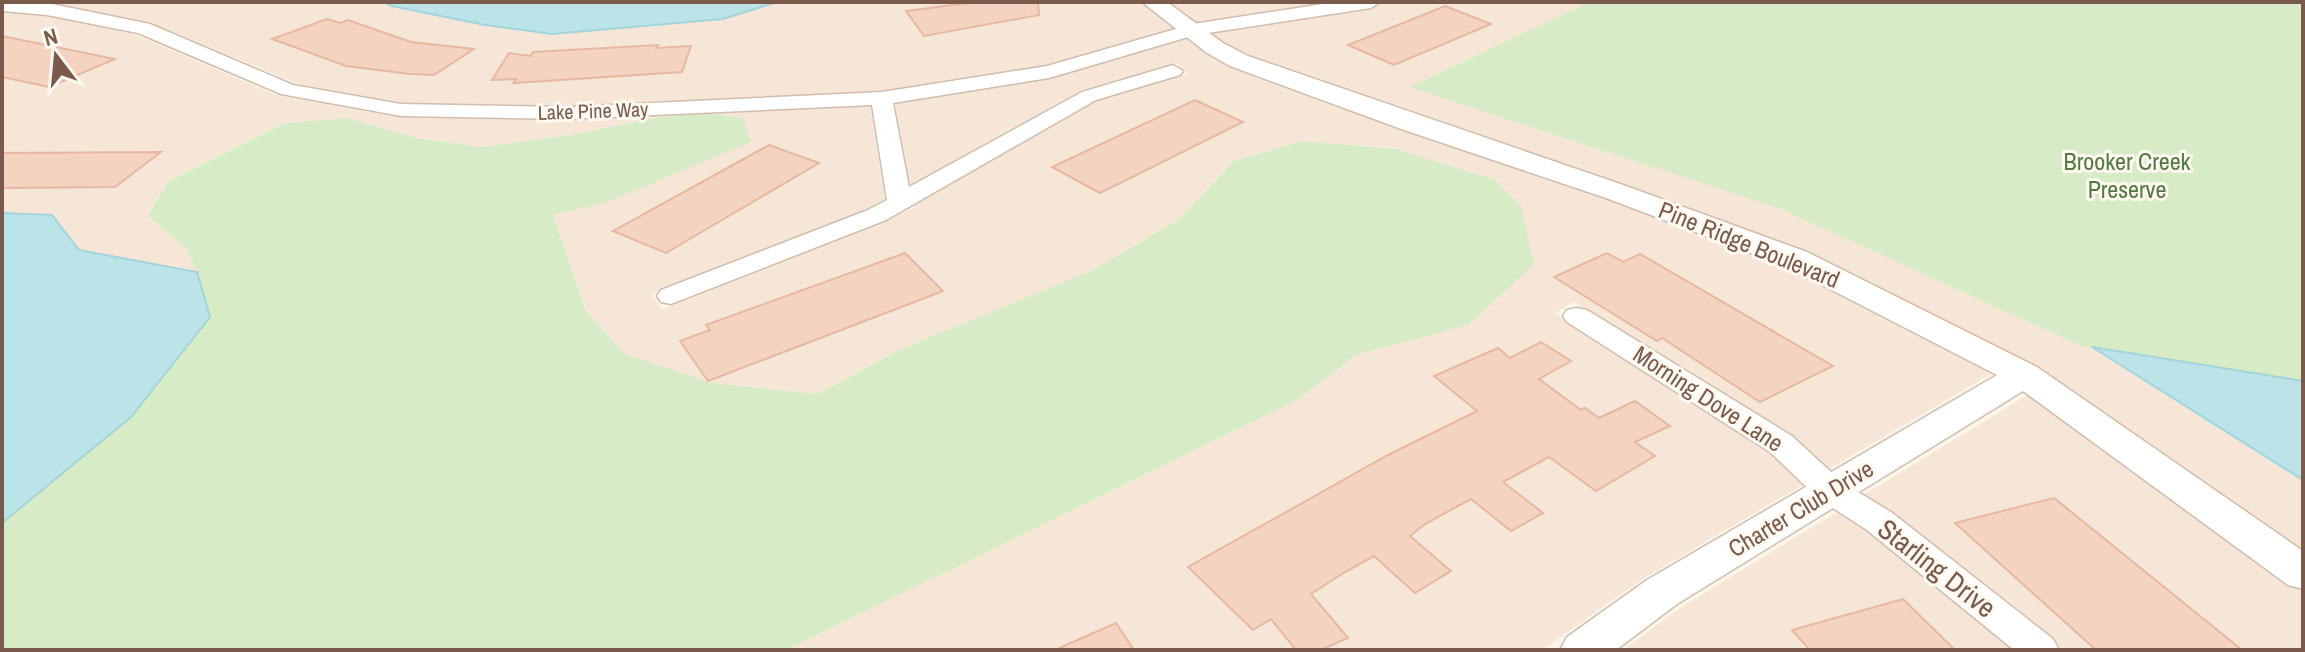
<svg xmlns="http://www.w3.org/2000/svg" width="2305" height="652" viewBox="0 0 2305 652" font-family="'Archivo Narrow',sans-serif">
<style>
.residential{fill:#f5e6d7}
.green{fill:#d7ecc6}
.water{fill:#bce4e8;stroke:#a2d4db;stroke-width:2}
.building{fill:#f4d3c0;stroke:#e7b8a0;stroke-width:2}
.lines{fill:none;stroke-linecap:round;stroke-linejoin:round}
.minor-casing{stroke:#d1bcae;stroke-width:3}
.tertiary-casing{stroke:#d1bcae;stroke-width:3}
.minor{fill:#fff;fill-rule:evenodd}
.tertiary{fill:#fff;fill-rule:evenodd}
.labels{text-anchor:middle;stroke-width:6;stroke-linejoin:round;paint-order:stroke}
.far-street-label{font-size:20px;fill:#7a5a4b;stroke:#fff9f1}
.park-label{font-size:24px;fill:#527a40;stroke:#fff9f1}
.street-label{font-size:24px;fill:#7a5a4b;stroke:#fff9f1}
.near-street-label{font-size:28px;fill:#7a5a4b;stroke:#fff9f1}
</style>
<rect width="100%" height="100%" fill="#fdf5e9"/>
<!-- residential -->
<g class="residential">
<path d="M28,2H384L392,6L485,25L552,34L723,19L777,2H1141L1178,28L1044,66L880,93L572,107L408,104L299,84L154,24Z"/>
<path d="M1165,2H1338L1197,24Z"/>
<path d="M1396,2H1582L1593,43L2003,275L2103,349H2095L2303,480V558L1864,283L1247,57L1209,33Z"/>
<path d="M2,10L37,14L131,33L276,95L391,116L563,120L675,114L571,135L482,147L417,138L347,118L285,123L169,181L148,214L187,249L197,272L79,250L52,215L2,213Z"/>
<path d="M1190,37L1790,265L1996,371L1827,470L1791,437L1574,302L1555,313L1769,450L1804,484L1644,578L1542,650H786L1297,400L1356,355L1468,325L1396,149L1300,141L1234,161L1180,219L1093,270L899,350L820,394L712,383L625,354L587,311L553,214L605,203L743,118L704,113L870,105L885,200L869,209L651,294L662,310L914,208V204L1097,100L1188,73L1176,63L1082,90L910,185L895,103L1054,77Z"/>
<path d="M2031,393L2303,588V650H2063L1893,515L1862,496Z"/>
<path d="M1839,511L1868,529L2017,650H1623L1680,608Z"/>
</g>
<!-- green -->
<g class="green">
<path d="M1582,2H2303V381L2082,346L1781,209L1410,87L1582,6Z"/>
<path d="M704,113L743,118L751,142L605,203L553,215L586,311L625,354L712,383L819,394L899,350L1093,270L1180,219L1234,161L1301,141L1396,149L1495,180L1521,206L1534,264L1468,325L1356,355L1297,400L786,650H2V523L130,417L197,272L187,249L148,215L169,181L285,123L347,118L417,138L482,147L571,135L675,114Z"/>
</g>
<!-- water -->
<g class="water">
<path d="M384,2H777L723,19L552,34L485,25L392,6Z"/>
<path d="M2,213L52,215L79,250L197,272L210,317L131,417L2,523Z"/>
<path d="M2092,347L2303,381V480Z"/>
</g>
<!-- building -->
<g class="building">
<path d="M976,2H1038L1039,15L924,36L906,11Z"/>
<path d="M1445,6L1491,24L1394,65L1348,45Z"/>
<path d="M327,19L340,23L348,20L411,42L474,49L434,75L410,74L346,66L272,39Z"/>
<path d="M2,36L115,59L49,87L2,77Z"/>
<path d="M658,45L656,48L691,46L682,72L513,83L516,79L492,80L509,53L531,56L533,52Z"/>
<path d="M1195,100L1243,122L1100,193L1052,167Z"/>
<path d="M769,145L819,163L666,253L613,231Z"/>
<path d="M161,152L115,187L2,188V153Z"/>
<path d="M905,253L943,291L708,381L680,341L710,330L706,325Z"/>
<path d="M1607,253L1623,262L1640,254L1833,366L1760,402L1662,338L1657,341L1554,277Z"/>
<path d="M1541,342L1571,361L1539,379L1581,410L1585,408L1599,418L1635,401L1670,426L1635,442L1655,456L1596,491L1549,457L1503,482L1543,513L1511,531L1471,499L1425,524L1410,536L1451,571L1415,593L1374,556L1345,572L1311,594L1348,638L1321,650H1296L1271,619L1253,630L1188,567L1388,455L1477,411L1434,376L1498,348L1510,358Z"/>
<path d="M2054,498L2242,650H2096L1955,523Z"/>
<path d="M1903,599L1955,650H1810L1792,630Z"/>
<path d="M1116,623L1134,650H1055Z"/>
</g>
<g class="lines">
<defs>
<g id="minor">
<path d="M2,2L47,3L150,24L293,85L401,104L568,107L882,92L1047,66L1193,24L1336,2H1380L1371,8L1195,35L1049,78L893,103L909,187L1082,92L1173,65L1183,71L1180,75L1096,100L886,220L671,304L661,302L657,296L661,290L868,210L887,200L872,105L568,119L401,116L281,94L138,33L47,15L2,11Z"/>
<path d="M1577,308L1587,310L1792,436L1843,483L1891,512L2053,639L2059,650H2014L1867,530L1819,499L1770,452L1567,322L1563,316L1567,310Z"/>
</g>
<path id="tertiary" d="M1142,2H1167L1223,43L1248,56L1626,186L1807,252L2037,367L2303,551V589L2288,585L2023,391L1677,604L1616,650H1560L1567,637L1647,580L1997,375L1785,266L1606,198L1404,130L1230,66L1207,53Z"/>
</defs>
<!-- minor casing -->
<use href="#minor" class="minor-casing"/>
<!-- tertiary casing -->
<use href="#tertiary" class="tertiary-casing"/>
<!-- minor -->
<use href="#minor" class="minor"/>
<!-- tertiary -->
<use href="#tertiary" class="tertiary"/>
</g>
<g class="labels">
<!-- far-street labels -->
<g class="far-street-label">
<text transform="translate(593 111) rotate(-2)" y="7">Lake Pine Way</text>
</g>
<!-- park labels -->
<g class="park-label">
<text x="2127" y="170">Brooker Creek<tspan x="2127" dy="28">Preserve</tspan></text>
</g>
<!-- street labels -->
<g class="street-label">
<text transform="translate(1749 245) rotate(22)" y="8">Pine Ridge Boulevard</text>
<text transform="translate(1708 399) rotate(33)" y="8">Morning Dove Lane</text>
<text transform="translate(1801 509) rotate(-31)" y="8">Charter Club Drive</text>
</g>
<!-- near-street labels -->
<g class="near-street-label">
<text transform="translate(1937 568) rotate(38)" y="10">Starling Drive</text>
</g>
</g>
<!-- border -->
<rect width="2305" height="652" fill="none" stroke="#7a5a4b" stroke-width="8"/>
<!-- north arrow -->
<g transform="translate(56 56) rotate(344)" stroke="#fff9f1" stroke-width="6" paint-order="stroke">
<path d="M0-6L14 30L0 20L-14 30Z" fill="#7a5a4b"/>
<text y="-12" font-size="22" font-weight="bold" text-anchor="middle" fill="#7a5a4b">N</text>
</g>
</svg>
